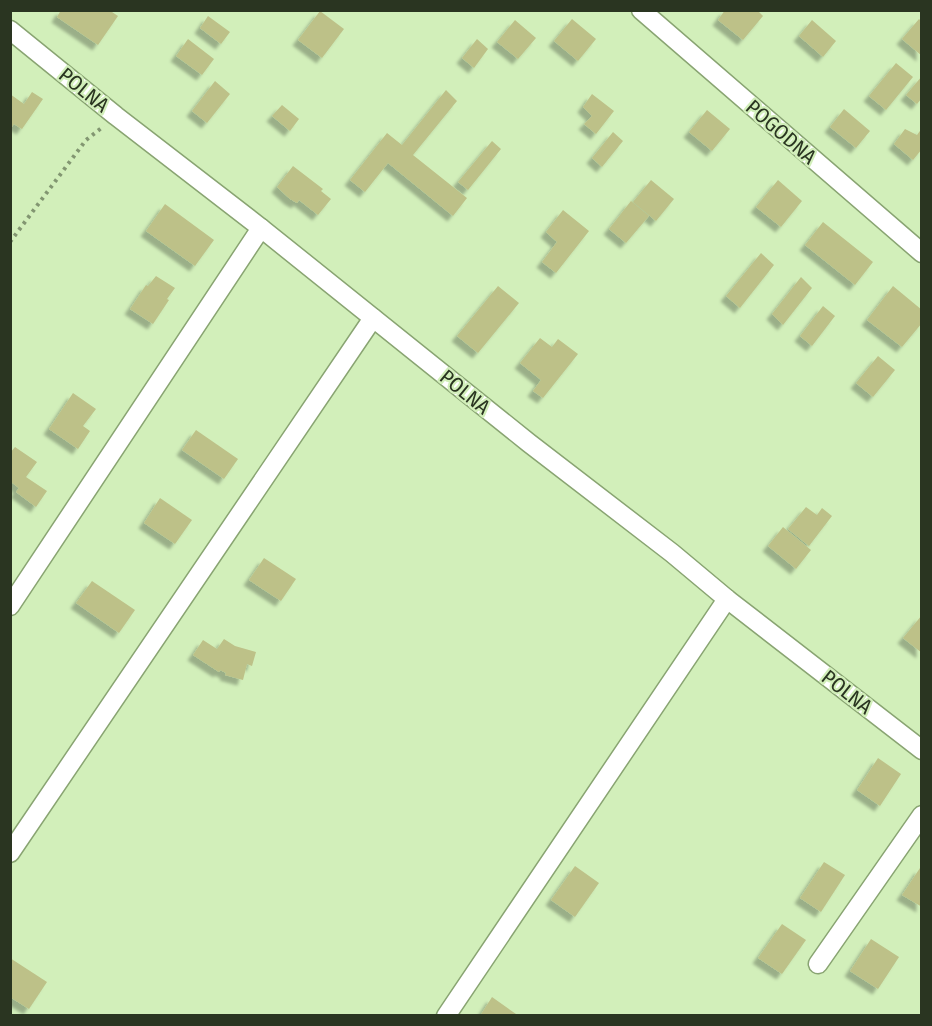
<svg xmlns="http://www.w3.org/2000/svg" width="932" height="1026" viewBox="0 0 932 1026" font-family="'Fira Sans Condensed',sans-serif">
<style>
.building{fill:#bdc188;filter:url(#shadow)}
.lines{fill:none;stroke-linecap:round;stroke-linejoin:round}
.minor-casing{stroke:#89a472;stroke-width:21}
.path{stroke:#829671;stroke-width:4;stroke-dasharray:3 4.5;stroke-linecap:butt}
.minor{stroke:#fff;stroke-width:18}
.labels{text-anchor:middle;stroke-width:4.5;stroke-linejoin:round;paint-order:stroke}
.street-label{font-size:21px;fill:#2a3521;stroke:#d2efba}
</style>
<defs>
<filter id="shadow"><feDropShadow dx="-5.5" dy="5.5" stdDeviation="1.5" flood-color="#0004"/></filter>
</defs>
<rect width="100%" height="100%" fill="#d2efba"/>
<!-- building -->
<g class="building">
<path d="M61,10H109L118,16L98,45L57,17Z"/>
<path d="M725,10H757L763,16L743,40L718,20Z"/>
<path d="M320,11L344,29L322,58L298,40Z"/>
<path d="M208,16L230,32L221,44L200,28Z"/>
<path d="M572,19L596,39L578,61L554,41Z"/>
<path d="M919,19L922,22V56L902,39Z"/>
<path d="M515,20L536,38L518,59L497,42Z"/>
<path d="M812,20L836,41L823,57L799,36Z"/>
<path d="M188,39L214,59L202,75L176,56Z"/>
<path d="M477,39L488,49L474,68L462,58Z"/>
<path d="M896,63L913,77L886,110L869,96Z"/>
<path d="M922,76V98L917,104L906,95Z"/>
<path d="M215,81L230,94L207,123L192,111Z"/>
<path d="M446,90L457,101L413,155L467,198L453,216L388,163L365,192L350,180L387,133L402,145Z"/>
<path d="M32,92L43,99L22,129L14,124L10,129V94L24,104Z"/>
<path d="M592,94L614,111L596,134L584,124L592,116L583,107Z"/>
<path d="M282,105L299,119L290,131L272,116Z"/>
<path d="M844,109L870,131L856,148L830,127Z"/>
<path d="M707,110L730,129L712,151L689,132Z"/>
<path d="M922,128V149L913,160L894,144L905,129L917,135Z"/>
<path d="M613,132L623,141L602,167L592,158Z"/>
<path d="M492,141L501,149L468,190L458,182Z"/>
<path d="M293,166L323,189L321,191L331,199L318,215L299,200L297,203L290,199L277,187Z"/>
<path d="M651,180L674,199L656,221L633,202Z"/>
<path d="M778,180L802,201L781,227L756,207Z"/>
<path d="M631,201L649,216L626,243L609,229Z"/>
<path d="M165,204L214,240L195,266L146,231Z"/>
<path d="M563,210L589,231L556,273L542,262L557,242L546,232Z"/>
<path d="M823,222L873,262L855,285L805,245Z"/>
<path d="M761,253L774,265L740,308L726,296Z"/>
<path d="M156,276L175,288L167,299L169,300L153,324L130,309L146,285L148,286Z"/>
<path d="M801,277L812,288L783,325L772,314Z"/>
<path d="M498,286L519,303L478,353L457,336Z"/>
<path d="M893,286L922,310V323L902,347L867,320Z"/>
<path d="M823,306L835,316L812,346L800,336Z"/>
<path d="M540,338L552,347L558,339L578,354L543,398L533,391L541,380L520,363Z"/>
<path d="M878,356L895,370L873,397L856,383Z"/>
<path d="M73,393L96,409L83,426L90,431L78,449L49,429Z"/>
<path d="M196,430L238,459L224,479L182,450Z"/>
<path d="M15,447L37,462L26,477L47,491L36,507L16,492L19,488L10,481V453Z"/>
<path d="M160,498L192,520L175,544L144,523Z"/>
<path d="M806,507L817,515L822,508L832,516L809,546L788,529Z"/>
<path d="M783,527L811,550L796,569L768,546Z"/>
<path d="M264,558L296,579L281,601L249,580Z"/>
<path d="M92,581L135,610L119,633L76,603Z"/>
<path d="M922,615V653L903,638Z"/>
<path d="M224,639L235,646L256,652L252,666L247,664L243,680L225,675L226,673L220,670L219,672L193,655L203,640L217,649Z"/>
<path d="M878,758L901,774L880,806L857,790Z"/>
<path d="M824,862L845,875L821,912L800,898Z"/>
<path d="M575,866L599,883L575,917L551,900Z"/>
<path d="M920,868L922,869V907L902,895Z"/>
<path d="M782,924L806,940L782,974L758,958Z"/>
<path d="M871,939L899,957L878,989L850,971Z"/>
<path d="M10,958L47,982L29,1009L10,997Z"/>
<path d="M492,997L516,1014L515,1016H480Z"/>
</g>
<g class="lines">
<defs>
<g id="minor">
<path d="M641,10L922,253"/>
<path d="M10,30L116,116L261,228L529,443L672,553L727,599L922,750"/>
<path d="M10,606L261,228"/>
<path d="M10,853L373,318"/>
<path d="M818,964L922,815"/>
<path d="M446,1016L727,599"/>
</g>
</defs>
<!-- minor casing -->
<use href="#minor" class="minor-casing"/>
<!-- path -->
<path class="path" d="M10,242L86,140L104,126"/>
<!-- minor -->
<use href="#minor" class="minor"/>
</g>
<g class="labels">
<!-- street labels -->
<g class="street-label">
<text transform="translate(84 90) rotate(39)" y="7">POLNA</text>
<text transform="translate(781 132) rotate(41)" y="7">POGODNA</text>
<text transform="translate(465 392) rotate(39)" y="7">POLNA</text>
<text transform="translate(847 692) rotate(38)" y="7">POLNA</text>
</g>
</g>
<!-- border -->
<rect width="932" height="1026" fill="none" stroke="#2a3521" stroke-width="24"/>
</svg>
